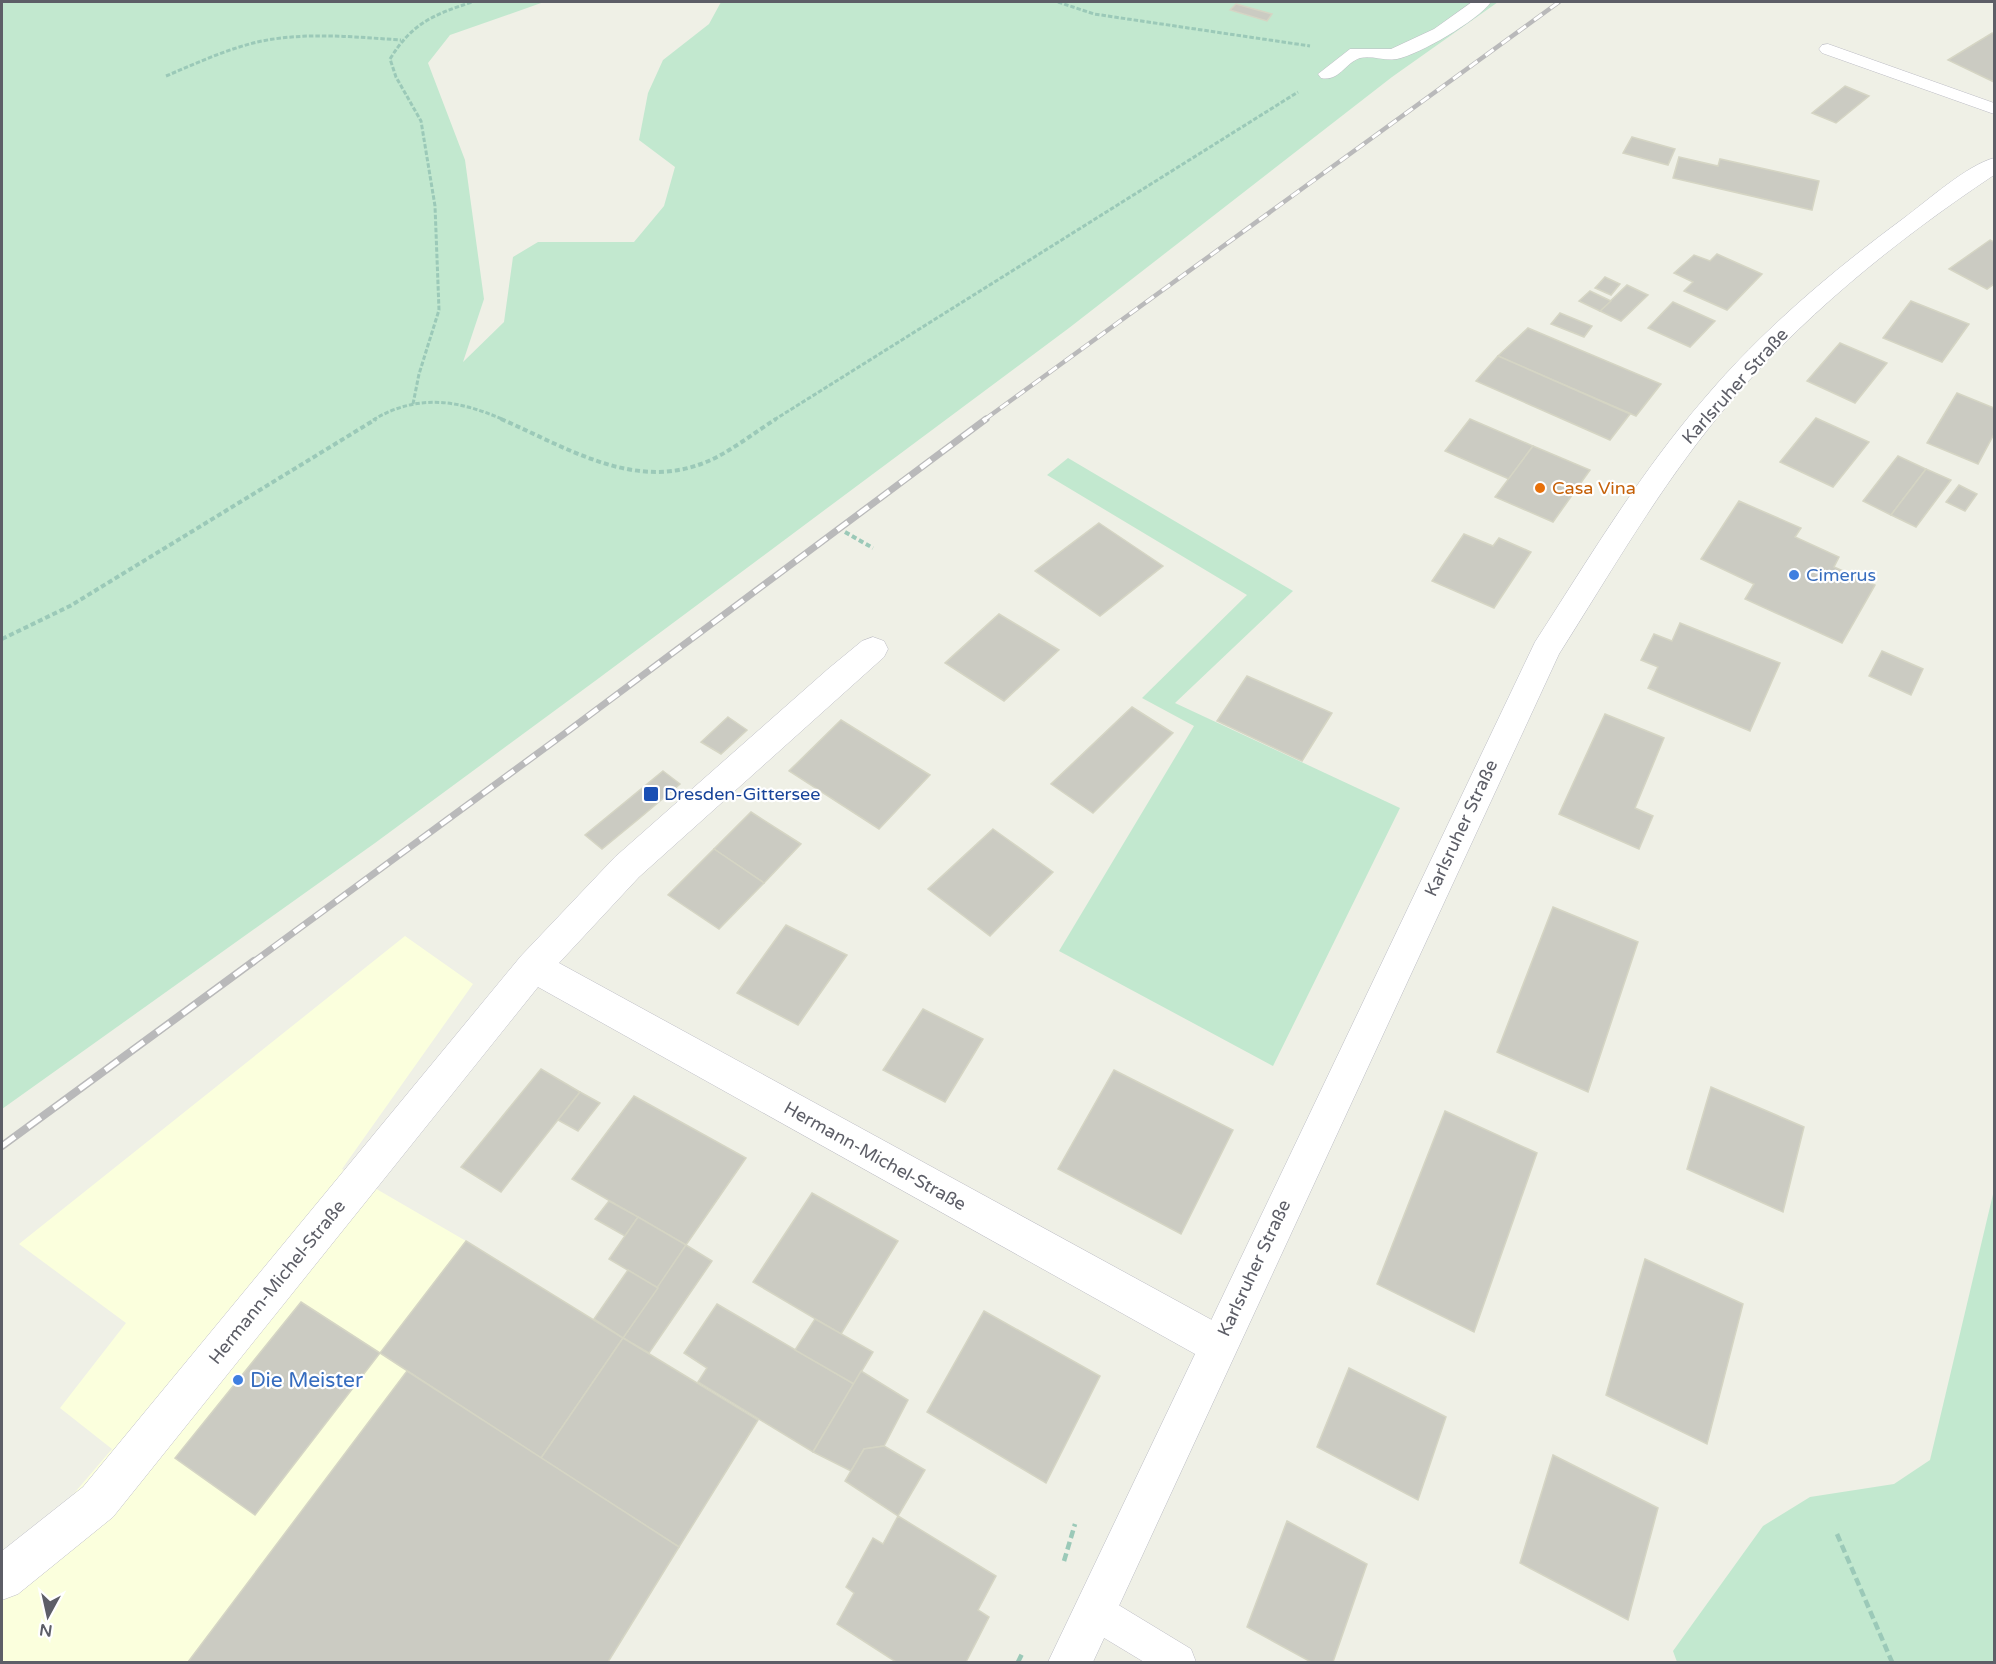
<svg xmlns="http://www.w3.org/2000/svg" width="1996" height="1664" viewBox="0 0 1996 1664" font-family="'Varela Round',sans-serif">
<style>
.commercial{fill:#fbffdd}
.green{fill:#c2e8cf}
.building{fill:#cbcbc2;stroke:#d5d5c4;stroke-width:1.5}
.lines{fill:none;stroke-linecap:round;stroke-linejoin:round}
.service-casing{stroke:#bdbdc5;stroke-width:1}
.minor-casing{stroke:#bdbdc5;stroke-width:1}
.secondary-casing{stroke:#bbbcc4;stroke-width:1}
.path-far2{stroke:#9bc9b8;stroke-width:3;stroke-dasharray:4.5 2;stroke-linecap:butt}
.path-far1{stroke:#9bc9b8;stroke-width:4;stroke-dasharray:5 3;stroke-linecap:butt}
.path{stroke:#9bc9b8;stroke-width:4.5;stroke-dasharray:8 4;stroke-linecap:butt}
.service{fill:#fff;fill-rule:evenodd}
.minor{fill:#fff;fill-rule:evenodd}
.secondary{fill:#fff;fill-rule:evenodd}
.rail-far2-casing{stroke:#b9b9ba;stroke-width:4.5}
.rail-far1-casing{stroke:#b9b9ba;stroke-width:7}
.rail-casing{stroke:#b9b9ba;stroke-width:8}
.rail-far2{stroke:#fff;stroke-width:3;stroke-dasharray:10;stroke-linecap:butt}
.rail-far1{stroke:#fff;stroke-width:4.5;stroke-dasharray:13;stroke-linecap:butt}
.rail{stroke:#fff;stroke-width:5;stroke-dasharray:16;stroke-linecap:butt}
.food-dot{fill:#e8710a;stroke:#fff;stroke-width:2}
.shop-dot{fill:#3f7fe0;stroke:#fff;stroke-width:2}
.transit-dot{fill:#1a4fb4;stroke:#fff;stroke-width:2}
.labels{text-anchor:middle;stroke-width:4.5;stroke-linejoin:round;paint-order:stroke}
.street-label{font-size:18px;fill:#5d5e67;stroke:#fff}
.food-label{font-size:18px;fill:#c56008;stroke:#fff;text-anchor:start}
.shop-label{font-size:18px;fill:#366cbe;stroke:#fff;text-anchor:start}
.transit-label{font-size:18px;fill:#164399;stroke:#fff;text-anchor:start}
.near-shop-label{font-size:21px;fill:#366cbe;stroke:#fff;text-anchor:start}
</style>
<rect width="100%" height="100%" fill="#eff0e6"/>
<!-- commercial -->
<path class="commercial" d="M405,936L473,984L342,1169L466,1241L758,1420L608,1662H2V1557L53,1518L112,1449L60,1408L126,1323L19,1244Z"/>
<!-- green -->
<g class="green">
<path d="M2,2H544L450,35L428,63L465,160L484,299L463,362L504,322L513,257L538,242H634L664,206L675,167L639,140L648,93L663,60L709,24L721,2H1498L1392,77L1069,328L595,681L375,843L2,1109Z"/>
<path d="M1068,458L1293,591L1175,703L1400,808L1273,1066L1059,951L1194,726L1142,698L1247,595L1047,475Z"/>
<path d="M1994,1190V1662H1677L1673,1651L1763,1526L1810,1497L1894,1484L1930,1460Z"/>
</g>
<!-- building -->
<g class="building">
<path d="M1236,4L1272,14L1267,21L1230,10Z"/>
<path d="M1992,33L1994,34V82L1948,60Z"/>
<path d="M1845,86L1869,96L1836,123L1812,113Z"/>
<path d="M1632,137L1675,149L1668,165L1623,153Z"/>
<path d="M1679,157L1718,166L1720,159L1819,181L1812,210L1673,178Z"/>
<path d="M1990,240L1994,242V284L1987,289L1949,269Z"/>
<path d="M1717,254L1762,274L1727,310L1684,291L1693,282L1674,273L1694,255L1710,261Z"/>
<path d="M1605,277L1620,284L1611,295L1595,288Z"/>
<path d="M1627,285L1648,295L1621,321L1600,311Z"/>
<path d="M1590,291L1611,301L1600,311L1579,301Z"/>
<path d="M1911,301L1969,324L1942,362L1883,338Z"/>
<path d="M1673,302L1715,321L1690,347L1648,328Z"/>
<path d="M1560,313L1592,326L1584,337L1551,324Z"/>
<path d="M1528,328L1661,384L1636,416L1498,356Z"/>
<path d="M1840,343L1887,363L1855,403L1807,381Z"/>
<path d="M1498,356L1630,414L1610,440L1476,381Z"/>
<path d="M1957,393L1994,408V434L1978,464L1927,443Z"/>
<path d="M1816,418L1869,442L1833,487L1780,462Z"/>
<path d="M1470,419L1533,446L1509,479L1445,451Z"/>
<path d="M1533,446L1590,470L1553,522L1495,497Z"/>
<path d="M1898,456L1926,469L1891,515L1863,501Z"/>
<path d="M1926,469L1951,480L1916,527L1891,515Z"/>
<path d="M1959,485L1977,494L1965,511L1946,502Z"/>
<path d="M1739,501L1801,528L1795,537L1839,557L1834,567L1875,585L1842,643L1745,599L1754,584L1701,559Z"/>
<path d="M1099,523L1163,566L1100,616L1035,571Z"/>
<path d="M1464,534L1493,546L1499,538L1531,552L1494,608L1432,581Z"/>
<path d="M999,614L1059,650L1004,701L945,663Z"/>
<path d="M1680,623L1780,663L1750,731L1648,688L1658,667L1641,660L1654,634L1672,641Z"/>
<path d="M1882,651L1923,669L1911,695L1869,676Z"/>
<path d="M1247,676L1332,713L1302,761L1217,721Z"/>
<path d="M1132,707L1173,733L1093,813L1051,784Z"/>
<path d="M1605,714L1664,738L1635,808L1653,816L1639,849L1559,814Z"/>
<path d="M728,717L747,730L721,754L701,742Z"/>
<path d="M841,720L930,775L879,829L789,771Z"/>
<path d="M663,771L680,784L641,817L602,849L585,835Z"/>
<path d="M751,812L801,844L764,883L714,849Z"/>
<path d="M993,829L1053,872L990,936L928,889Z"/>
<path d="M714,849L764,883L719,929L668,895Z"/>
<path d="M1553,907L1638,942L1588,1092L1497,1052Z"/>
<path d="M786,925L847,955L798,1025L737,993Z"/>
<path d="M923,1009L983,1039L945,1102L883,1070Z"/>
<path d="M541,1069L580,1092L501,1192L461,1167Z"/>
<path d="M1114,1070L1233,1130L1181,1234L1058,1169Z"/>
<path d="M1711,1087L1804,1127L1783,1212L1687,1169Z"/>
<path d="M580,1092L600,1103L578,1131L558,1120Z"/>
<path d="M634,1096L746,1158L686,1245L572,1179Z"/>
<path d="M1445,1111L1537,1153L1474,1332L1377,1284Z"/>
<path d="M812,1193L898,1241L841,1334L753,1282Z"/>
<path d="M609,1201L638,1217L625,1236L595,1219Z"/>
<path d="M638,1217L686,1245L658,1288L609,1259Z"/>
<path d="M466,1241L623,1338L541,1458L380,1353Z"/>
<path d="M686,1245L712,1261L649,1353L623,1338Z"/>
<path d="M1645,1259L1743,1304L1707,1444L1606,1395Z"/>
<path d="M628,1270L658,1288L623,1338L594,1319Z"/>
<path d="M301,1302L380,1353L255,1515L175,1458Z"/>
<path d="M717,1304L854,1384L813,1452L698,1382L707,1368L684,1353Z"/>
<path d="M984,1311L1100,1376L1046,1483L927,1412Z"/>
<path d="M815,1319L873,1352L854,1384L795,1350Z"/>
<path d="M623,1338L758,1420L679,1547L541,1458Z"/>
<path d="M1349,1368L1446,1417L1418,1500L1317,1447Z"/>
<path d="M407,1371L679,1547L608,1662H188Z"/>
<path d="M861,1371L908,1400L884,1446L864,1449L851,1471L813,1452Z"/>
<path d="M884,1446L925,1470L898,1516L845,1481L864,1449Z"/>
<path d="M1553,1455L1658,1508L1628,1620L1520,1563Z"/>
<path d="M898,1516L996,1576L978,1610L989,1617L966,1662H896L837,1624L854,1593L846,1587L873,1538L883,1544Z"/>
<path d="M1287,1521L1367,1564L1333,1662H1311L1247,1627Z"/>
</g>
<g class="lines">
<defs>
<g id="service">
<path d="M1472,2H1491C1477,21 1420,54 1397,59C1385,61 1371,55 1360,58C1345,63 1339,82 1321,78L1318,74L1350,49H1391L1434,29Z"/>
<path d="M1828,44L1994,103V114L1822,53L1819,49L1822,45Z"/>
<path d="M1094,1593L1107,1598L1191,1649L1196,1662H1144L1081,1624L1076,1611L1081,1598Z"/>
</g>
<path id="minor" d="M873,637L884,641L888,649L884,657L639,877L559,963L1232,1331L1238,1345L1232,1359L1218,1365L1204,1359L538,987L113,1517L18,1594L2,1600V1551L83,1487L521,956L615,857L828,669L862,641Z"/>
<path id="secondary" d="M1994,158V175C1895,241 1797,320 1721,413C1659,488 1611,572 1559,654L1093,1662H1048L1535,642C1588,560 1639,474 1703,400C1761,331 1831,272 1904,218C1927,201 1967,165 1994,158Z"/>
</defs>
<!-- service casing -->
<use href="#service" class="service-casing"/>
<!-- minor casing -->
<use href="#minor" class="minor-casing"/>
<!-- secondary casing -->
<use href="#secondary" class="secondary-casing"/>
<!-- path-far2 -->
<g class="path-far2">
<path d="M1058,2L1094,14L1310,46"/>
<path d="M166,76C197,63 229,48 262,41C308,32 355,37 401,40"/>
<path d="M413,404L419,374L439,310L435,206L421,121L396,77L390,59C412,23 433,15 472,2"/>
<path d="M373,420C418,393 459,400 504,420"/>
<path d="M774,420L1298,92"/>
</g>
<!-- path-far1 -->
<g class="path-far1">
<path d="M501,419C566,447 634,492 706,462C729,453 755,432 776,419"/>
<path d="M845,532L873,548"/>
<path d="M2,639L70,606L376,419"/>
</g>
<!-- path -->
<g class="path">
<path d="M1837,1534L1892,1662"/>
<path d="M1064,1561L1075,1524"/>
<path d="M1018,1662L1023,1652"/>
</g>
<!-- service -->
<use href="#service" class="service"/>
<!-- minor -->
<use href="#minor" class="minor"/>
<!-- secondary -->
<use href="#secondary" class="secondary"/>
<defs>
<path id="rail-far2" d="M984,420L1559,2"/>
<path id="rail-far1" d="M252,963L564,734L986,419"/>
<path id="rail" d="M2,1146L254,961"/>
</defs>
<!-- rail-far2 casing -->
<use href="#rail-far2" class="rail-far2-casing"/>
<!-- rail-far1 casing -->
<use href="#rail-far1" class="rail-far1-casing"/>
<!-- rail casing -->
<use href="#rail" class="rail-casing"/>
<!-- rail-far2 -->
<use href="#rail-far2" class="rail-far2"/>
<!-- rail-far1 -->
<use href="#rail-far1" class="rail-far1"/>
<!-- rail -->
<use href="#rail" class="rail"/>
</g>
<!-- markers -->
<circle class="food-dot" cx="1540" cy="488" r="6"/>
<g class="shop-dot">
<circle cx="1794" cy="575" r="6"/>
<circle cx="238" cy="1380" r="6"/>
</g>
<rect class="transit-dot" x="643" y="786" width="16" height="16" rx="3"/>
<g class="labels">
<!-- street labels -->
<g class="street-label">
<text transform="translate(1735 386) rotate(-48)" y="6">Karlsruher Straße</text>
<text transform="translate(1461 828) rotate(-65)" y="6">Karlsruher Straße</text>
<text transform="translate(875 1156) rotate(29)" y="6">Hermann-Michel-Straße</text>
<text transform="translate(1254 1268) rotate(-65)" y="6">Karlsruher Straße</text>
<text transform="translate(277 1282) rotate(-51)" y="6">Hermann-Michel-Straße</text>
</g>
<!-- food labels -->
<g class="food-label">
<text x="1552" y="494">Casa Vina</text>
</g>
<!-- shop labels -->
<g class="shop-label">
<text x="1806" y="581">Cimerus</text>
</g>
<!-- transit labels -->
<g class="transit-label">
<text x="664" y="800">Dresden-Gittersee</text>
</g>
<!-- near-shop labels -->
<g class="near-shop-label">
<text x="250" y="1387">Die Meister</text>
</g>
</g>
<!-- border -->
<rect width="1996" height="1664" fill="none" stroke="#5d5e67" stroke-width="6"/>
<!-- north arrow -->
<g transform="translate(48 1616) rotate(188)" stroke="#ffffff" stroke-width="4.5" paint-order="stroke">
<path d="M0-4.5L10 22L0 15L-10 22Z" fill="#5d5e67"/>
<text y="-9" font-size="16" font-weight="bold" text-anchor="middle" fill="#5d5e67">N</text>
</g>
</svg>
